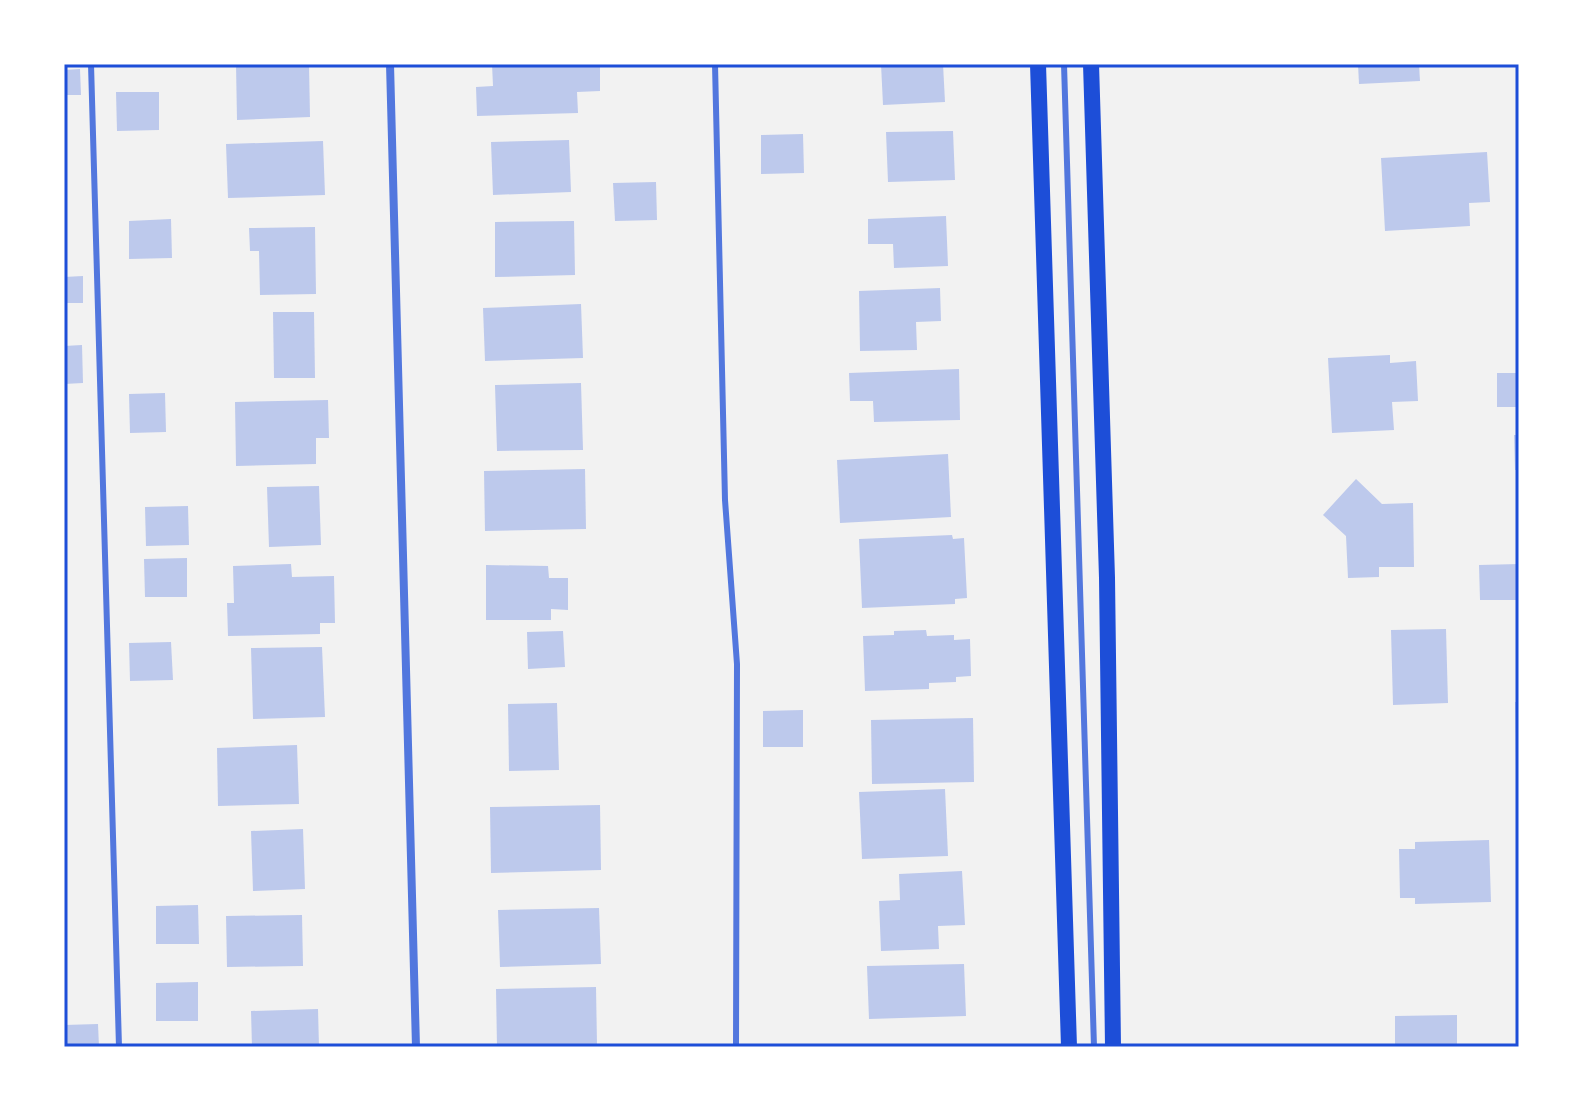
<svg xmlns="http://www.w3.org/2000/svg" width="1583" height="1111" viewBox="0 0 1583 1111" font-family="'Open Sans',sans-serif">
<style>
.building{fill:#bdc9ec}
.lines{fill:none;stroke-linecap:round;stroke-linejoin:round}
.service{stroke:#5277de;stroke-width:6}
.minor{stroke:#5277de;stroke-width:8}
.secondary{stroke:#1d4ed8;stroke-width:16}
.neatline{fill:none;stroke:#1d4ed8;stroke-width:3}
</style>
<rect width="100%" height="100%" fill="#f2f2f2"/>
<!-- building -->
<g class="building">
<path d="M236,64H309L310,117L237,120Z"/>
<path d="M492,64H600V91L577,92L578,113L477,116L476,87L493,86Z"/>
<path d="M881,64H943L945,102L883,105Z"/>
<path d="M1358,64H1419L1420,81L1359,84Z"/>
<path d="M80,69L81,95H64V70Z"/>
<path d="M116,92H159V130L117,131Z"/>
<path d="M953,131L955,180L888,182L886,132Z"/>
<path d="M803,134L804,173L761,174V135Z"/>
<path d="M569,140L571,192L493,195L491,142Z"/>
<path d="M323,141L325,195L228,198L226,144Z"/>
<path d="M1487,152L1490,202L1469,203L1470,226L1385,231L1381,158Z"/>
<path d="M656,182L657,220L615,221L613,183Z"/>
<path d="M946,216L948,266L894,268L893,244H868V219Z"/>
<path d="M171,219L172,258L129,259V221Z"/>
<path d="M574,221L575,275L495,277V222Z"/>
<path d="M315,227L316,294L260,295L259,251H250L249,228Z"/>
<path d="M83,276V303H64V277Z"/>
<path d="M940,288L941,321L916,322L917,350L860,351L859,291Z"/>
<path d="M581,304L583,358L485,361L483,308Z"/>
<path d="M273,312H314L315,378H274Z"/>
<path d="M82,345L83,383L64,384V346Z"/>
<path d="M1390,355V363L1416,361L1418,401L1392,402L1394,430L1332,433L1328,358Z"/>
<path d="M959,369L960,420L874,422L873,401H850L849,373Z"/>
<rect x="1497" y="373" width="22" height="34"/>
<path d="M581,383L583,450L497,451L495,385Z"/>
<path d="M165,393L166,432L130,433L129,394Z"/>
<path d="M328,400L329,438H316V464L236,466L235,402Z"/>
<path d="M1514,435H1519V470H1515Z"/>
<path d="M948,454L951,517L840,523L837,460Z"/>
<path d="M585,469L586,529L485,531L484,471Z"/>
<path d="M1356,479L1382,504L1413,503L1414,567H1379V577L1348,578L1346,536L1323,515Z"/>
<path d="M319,486L321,545L269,547L267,487Z"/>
<path d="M188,506L189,545L146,546L145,507Z"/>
<path d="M952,535L953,539L964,538L967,598L955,599V604L862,608L859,539Z"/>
<path d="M187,558V597H145L144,559Z"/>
<path d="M291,564L292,577L334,576L335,623H320V634L228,636L227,603H234L233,566Z"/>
<path d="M1519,564V600H1480L1479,565Z"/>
<path d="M486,565L548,566L549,578H568V610L551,609V620H486Z"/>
<path d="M1446,629L1448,703L1393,705L1391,630Z"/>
<path d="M926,630L927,636L954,635V640L970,639L971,676L956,677V682L929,683V689L865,691L863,636L894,635V631Z"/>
<path d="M563,631L565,667L528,669L527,632Z"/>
<path d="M171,642L173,680L130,681L129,643Z"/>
<path d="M322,647L325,717L253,719L251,648Z"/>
<path d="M1515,702H1519V767H1516Z"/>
<path d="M557,703L559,770L509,771L508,704Z"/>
<path d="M803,710V747H763V711Z"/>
<path d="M973,718L974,782L872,784L871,720Z"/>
<path d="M297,745L299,804L218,806L217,748Z"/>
<path d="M945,789L948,856L862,859L859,792Z"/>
<path d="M600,805L601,870L491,873L490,807Z"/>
<path d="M303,829L305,889L253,891L251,831Z"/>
<path d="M1489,840L1491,902L1415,904V898H1400L1399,849H1415V842Z"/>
<path d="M962,871L965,925L938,926L939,949L881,951L879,901L900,900L899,874Z"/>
<path d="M198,905L199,944H156V906Z"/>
<path d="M599,908L601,964L500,967L498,910Z"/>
<path d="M302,915L303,966L227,967L226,916Z"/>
<path d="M964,964L966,1016L869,1019L867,966Z"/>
<path d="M198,982V1021H156V983Z"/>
<path d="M596,987L597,1045L497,1047L496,989Z"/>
<path d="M318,1009L319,1047H252L251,1011Z"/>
<path d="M1457,1015V1047H1395V1016Z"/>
<path d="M98,1024L99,1047H64V1025Z"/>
</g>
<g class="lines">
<!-- service -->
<g class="service">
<path d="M91,64L119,1047"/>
<path d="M715,64L725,500L737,664L736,1047"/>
<path d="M1064,64L1094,1047"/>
</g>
<!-- minor -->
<path class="minor" d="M390,64L416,1047"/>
<!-- secondary -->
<g class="secondary">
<path d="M1038,64L1069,1047"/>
<path d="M1091,64L1107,578L1113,1047"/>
</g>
</g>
<!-- border -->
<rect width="1583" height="1111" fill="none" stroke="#ffffff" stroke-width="132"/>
<rect x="66" y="66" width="1451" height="979" class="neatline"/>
</svg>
